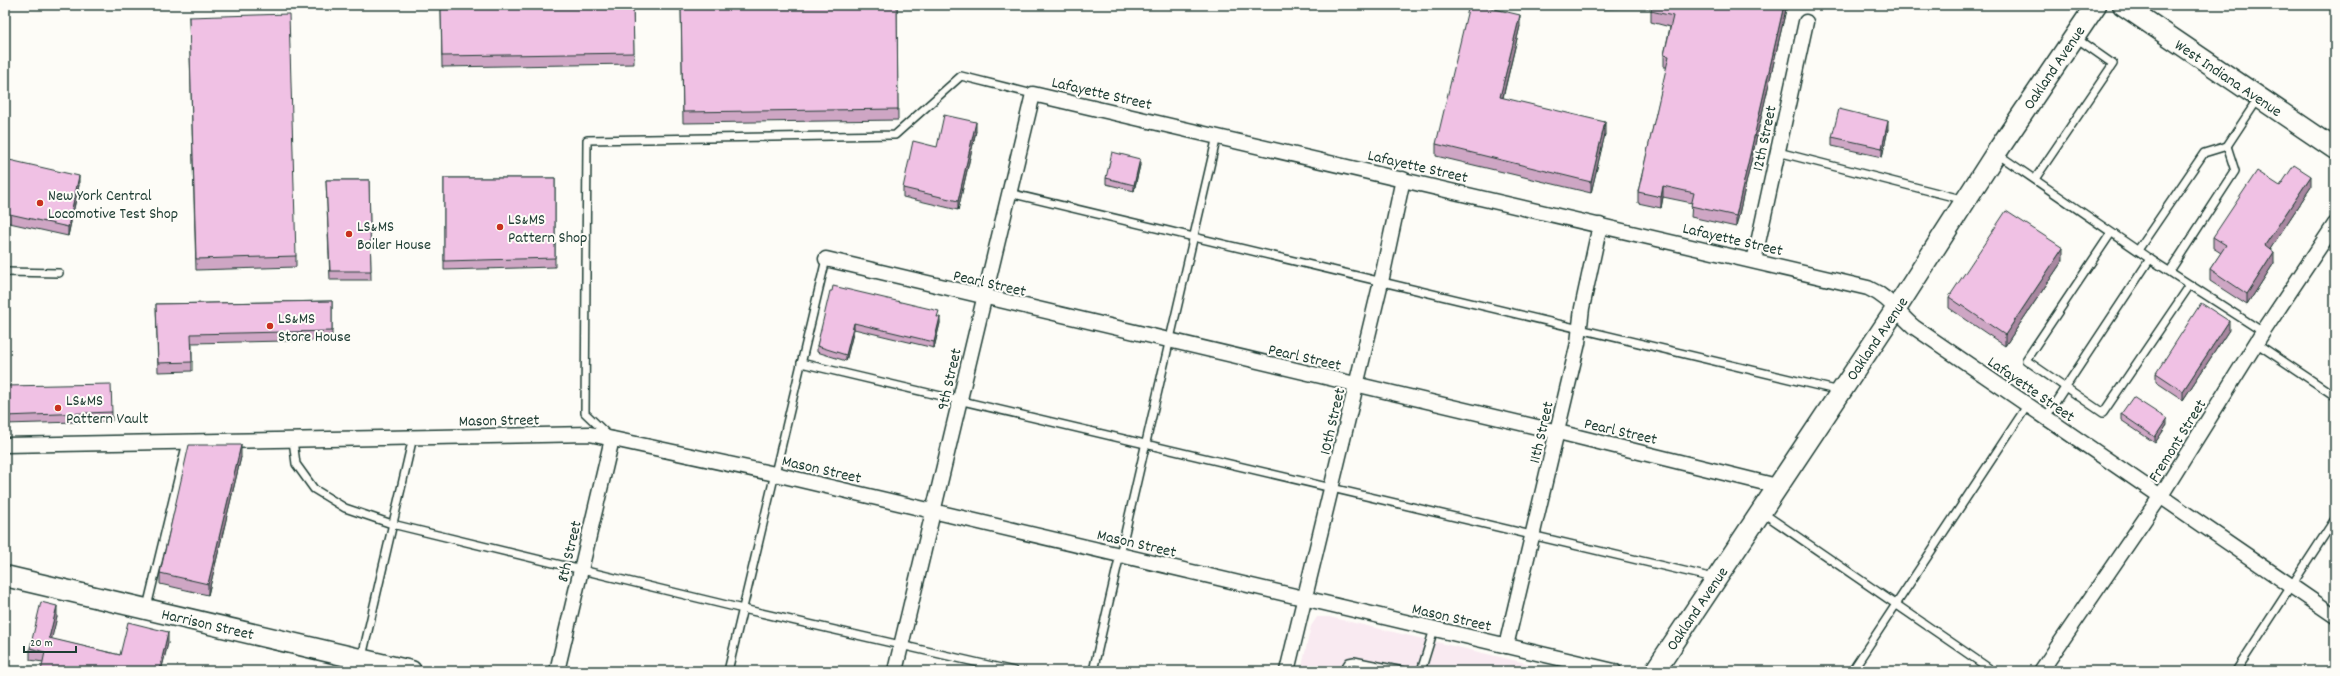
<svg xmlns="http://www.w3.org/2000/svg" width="2340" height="676" viewBox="0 0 2340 676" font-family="Dekko,sans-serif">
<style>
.built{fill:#f9eaf1}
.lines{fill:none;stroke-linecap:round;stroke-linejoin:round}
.lane-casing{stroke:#1f3d34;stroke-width:10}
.street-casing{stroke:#1f3d34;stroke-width:17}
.secondary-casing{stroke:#1f3d34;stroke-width:23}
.lane{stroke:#fdfcf7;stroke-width:7}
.street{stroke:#fdfcf7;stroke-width:14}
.secondary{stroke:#fdfcf7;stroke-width:20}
.wall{fill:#cea6c4;stroke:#1f3d34}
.shaded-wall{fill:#a887a0;stroke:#1f3d34}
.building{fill:#f0c1e4;stroke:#1f3d34}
.poi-dot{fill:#c8321e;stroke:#fdfcf7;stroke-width:1.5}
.labels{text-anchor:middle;stroke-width:4;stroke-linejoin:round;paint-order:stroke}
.street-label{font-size:16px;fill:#1f3d34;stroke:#fdfcf7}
.poi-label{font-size:16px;fill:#1f3d34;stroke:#fdfcf7;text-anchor:start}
</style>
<rect width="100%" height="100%" fill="#fdfcf7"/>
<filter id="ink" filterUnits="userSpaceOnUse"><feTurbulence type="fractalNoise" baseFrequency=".025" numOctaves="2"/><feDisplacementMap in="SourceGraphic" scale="8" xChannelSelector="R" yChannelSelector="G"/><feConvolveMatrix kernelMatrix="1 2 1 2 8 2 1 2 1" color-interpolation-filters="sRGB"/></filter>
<g filter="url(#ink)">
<!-- built -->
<path class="built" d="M1317,617H1329L1560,671H1301L1311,626Z"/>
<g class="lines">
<defs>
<g id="lane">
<path d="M2227,146L2258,99"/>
<path d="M1778,152L1965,200"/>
<path d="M1996,153L2150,259L2045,418"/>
<path d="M2035,179L2113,64L2076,38"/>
<path d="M1009,193L1840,391"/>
<path d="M2111,233L2026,360L2103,413L2190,285"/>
<path d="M2138,250L2204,153L2227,146L2235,171L2170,271"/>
<path d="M2150,259L2263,332"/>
<path d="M5,272L59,273"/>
<path d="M2256,343L2335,396"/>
<path d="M801,363L1714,578"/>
<path d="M608,435L585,413L587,140L895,135L961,76L1033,94"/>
<path d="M293,440L296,464L314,489L345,508L392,524L743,609L1014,671"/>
<path d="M1763,513L1993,671"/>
<path d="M147,607L187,442"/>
<path d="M362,657L413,437"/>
<path d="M728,671L826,259"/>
<path d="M1093,671L1217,136"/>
<path d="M1343,671L1349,662L1354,661L1403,671"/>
<path d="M1421,671L1434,629"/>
<path d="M1852,671L2027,406"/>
<path d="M2236,671L2335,519"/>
</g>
<g id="street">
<path d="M826,259L1558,432L1777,486"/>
<path d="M1754,261L1806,22"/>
<path d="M5,445L590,434L775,474L1614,671"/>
<path d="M1506,646L1578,343L1582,308L1600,225"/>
<path d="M557,671L612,439"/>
<path d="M895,671L1033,94L1868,288C1891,298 1896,312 1914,327L2335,616"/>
<path d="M1287,671L1381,282L1403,179"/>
<path d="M2041,671L2160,497L2263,332L2335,224"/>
</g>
<g id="secondary">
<path d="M2123,5L2335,149"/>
<path d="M5,576L411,671"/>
<path d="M1655,671L1896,309L1996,153L2096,5"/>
</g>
</defs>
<!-- lane casing -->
<use href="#lane" class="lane-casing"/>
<!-- street casing -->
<use href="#street" class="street-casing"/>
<!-- secondary casing -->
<use href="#secondary" class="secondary-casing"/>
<!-- lane -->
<use href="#lane" class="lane"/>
<!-- street -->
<use href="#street" class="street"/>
<!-- secondary -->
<use href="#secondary" class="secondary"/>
</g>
<!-- wall -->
<g class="wall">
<path d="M681,5H897L898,120L683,123Z"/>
<path d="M1589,5H1787L1736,227L1691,217L1692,203L1663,197L1661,208L1638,203V192L1667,67H1664V55L1670,27L1651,22V11L1652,8L1589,9Z"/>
<path d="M633,6L634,64L442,67L441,9Z"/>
<path d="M189,17L296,256V267L196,270Z"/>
<path d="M1520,26L1503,98L1605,134L1591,193L1436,156V144Z"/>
<path d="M1888,129L1882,157L1832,146V137Z"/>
<path d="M976,131L958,210L903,197V188L937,147Z"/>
<path d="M5,159L79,185L68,236L5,222Z"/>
<path d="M1140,165L1134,191L1106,184V178Z"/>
<path d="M444,178H555V267L444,270Z"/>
<path d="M326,180H369L371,280H330Z"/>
<path d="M2280,186L2311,187L2270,249L2274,263L2247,305L2210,281V269L2221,253L2213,248V237Z"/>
<path d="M2063,260L2005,346L1949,308V297Z"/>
<path d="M832,291L939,317L940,323L934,348L854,329L846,361L817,352V346Z"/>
<path d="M332,301V340L192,343V371L158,372L156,304Z"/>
<path d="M2229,330L2183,400L2156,382V373Z"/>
<path d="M5,386L112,412V421L5,424Z"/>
<path d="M2121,414L2167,425L2155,443L2121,420Z"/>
<path d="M241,457L208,595L160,584V573Z"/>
<path d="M57,617L51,639L120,655L168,643L161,671L43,662L30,660V648Z"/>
</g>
<!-- shaded-wall -->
<g class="shaded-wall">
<path d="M1784,5H1787L1736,227V216Z"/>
<path d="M1520,15V26L1500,109V97Z"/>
<path d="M1888,121V129L1882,157V148Z"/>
<path d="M976,122V131L958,210V201Z"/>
<path d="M1605,122V134L1591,193V182Z"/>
<path d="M1140,159V165L1134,191V185Z"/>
<path d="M79,176V185L68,236V227Z"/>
<path d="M2311,176V187L2265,257V245Z"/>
<path d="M1663,186V197L1661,208V197Z"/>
<path d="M2063,248V260L2005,346V335Z"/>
<path d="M2274,252V263L2247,305V294Z"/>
<path d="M940,317V323L934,348V342Z"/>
<path d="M2229,321V330L2183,400V391Z"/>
<path d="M854,323V329L846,361V355Z"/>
<path d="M2167,419V425L2155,443V437Z"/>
<path d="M241,445V457L208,595V584Z"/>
<path d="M57,606V617L49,650V638Z"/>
<path d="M168,632V643L161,671H159Z"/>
</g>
<!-- building -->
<g class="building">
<path d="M681,5H897L898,109L683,112Z"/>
<path d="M1469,5H1478L1520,15L1500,97L1605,122L1591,182L1436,144Z"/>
<path d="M1653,5H1784L1736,216L1691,206L1694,193L1663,186L1661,197L1638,192L1669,56L1664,55L1673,16L1651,11Z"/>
<path d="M633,6L634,53L442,56L441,9Z"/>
<path d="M289,14L296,256L196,259L189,17Z"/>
<path d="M1839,109L1888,121L1882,148L1832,137Z"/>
<path d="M944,115L976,122L958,201L903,188L913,141L937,147Z"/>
<path d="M1112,152L1140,159L1134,185L1106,178Z"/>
<path d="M5,159L79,176L68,227L5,213Z"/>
<path d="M2294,165L2311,176L2265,245L2274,252L2247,294L2210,269L2226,245L2213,237L2257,171L2280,186Z"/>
<path d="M444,178H555V258L444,261Z"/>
<path d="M326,180H369L371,271H330Z"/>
<path d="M2006,211L2063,248L2005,335L1949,297Z"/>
<path d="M833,286L939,311L937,317H940L934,342L854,323L846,355L817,346L830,291H832Z"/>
<path d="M332,301V331L191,334L192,362L158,363L156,304Z"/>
<path d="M2201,303L2229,321L2183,391L2156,373Z"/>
<path d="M111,384L112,412L5,416V386Z"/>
<path d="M2133,397L2167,419L2155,437L2121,414Z"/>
<path d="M189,445H241L208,584L160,573Z"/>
<path d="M41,602L57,606L49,638L120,655L128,622L168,632L159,671H41L45,652L30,648Z"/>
</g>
</g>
<!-- markers -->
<g class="poi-dot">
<circle cx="40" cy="203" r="4"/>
<circle cx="500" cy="227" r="4"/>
<circle cx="349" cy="234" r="4"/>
<circle cx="270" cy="326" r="4"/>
<circle cx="58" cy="408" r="4"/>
</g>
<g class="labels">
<!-- street labels -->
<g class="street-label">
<text transform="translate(2053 67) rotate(-56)" y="6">Oakland Avenue</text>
<text transform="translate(2229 77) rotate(34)" y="6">West Indiana Avenue</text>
<text transform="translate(1102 92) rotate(13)" y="6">Lafayette Street</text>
<text transform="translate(1763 138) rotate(-78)" y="6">12th Street</text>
<text transform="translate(1418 165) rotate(13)" y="6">Lafayette Street</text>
<text transform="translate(1733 238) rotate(13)" y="6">Lafayette Street</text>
<text transform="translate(990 282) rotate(13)" y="6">Pearl Street</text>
<text transform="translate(1876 338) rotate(-56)" y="6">Oakland Avenue</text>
<text transform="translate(1305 356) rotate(13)" y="6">Pearl Street</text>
<text transform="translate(948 379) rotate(-77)" y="6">9th Street</text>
<text transform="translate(2032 388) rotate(35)" y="6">Lafayette Street</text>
<text transform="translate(499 419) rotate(-1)" y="6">Mason Street</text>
<text transform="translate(1331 421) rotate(-77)" y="6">10th Street</text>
<text transform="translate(1621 430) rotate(13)" y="6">Pearl Street</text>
<text transform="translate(1540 432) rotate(-77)" y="6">11th Street</text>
<text transform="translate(2176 440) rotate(-58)" y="6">Fremont Street</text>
<text transform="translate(822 468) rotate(13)" y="6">Mason Street</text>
<text transform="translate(1137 542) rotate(13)" y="6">Mason Street</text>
<text transform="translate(568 551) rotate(-77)" y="6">8th Street</text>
<text transform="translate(1696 608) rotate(-56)" y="6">Oakland Avenue</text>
<text transform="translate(1452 616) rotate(13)" y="6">Mason Street</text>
<text transform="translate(208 623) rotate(13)" y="6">Harrison Street</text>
</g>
<!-- poi labels -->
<g class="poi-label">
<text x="48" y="200">New York Central<tspan x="48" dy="18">Locomotive Test Shop</tspan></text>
<text x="508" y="224">LS&amp;MS<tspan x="508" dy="18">Pattern Shop</tspan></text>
<text x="357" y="231">LS&amp;MS<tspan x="357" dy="18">Boiler House</tspan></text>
<text x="278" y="323">LS&amp;MS<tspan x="278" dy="18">Store House</tspan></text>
<text x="66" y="405">LS&amp;MS<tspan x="66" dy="18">Pattern Vault</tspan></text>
</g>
</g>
<!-- margin -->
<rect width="2340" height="676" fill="none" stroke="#fdfcf7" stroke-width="20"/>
<rect x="10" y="10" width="2320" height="656" fill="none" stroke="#1f3d34" stroke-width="1.5" filter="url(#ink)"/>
<!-- scale -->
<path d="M24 646v6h52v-6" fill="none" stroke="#1f3d34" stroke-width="2"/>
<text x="30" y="646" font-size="12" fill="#1f3d34" stroke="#fdfcf7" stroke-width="3" paint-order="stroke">20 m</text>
</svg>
